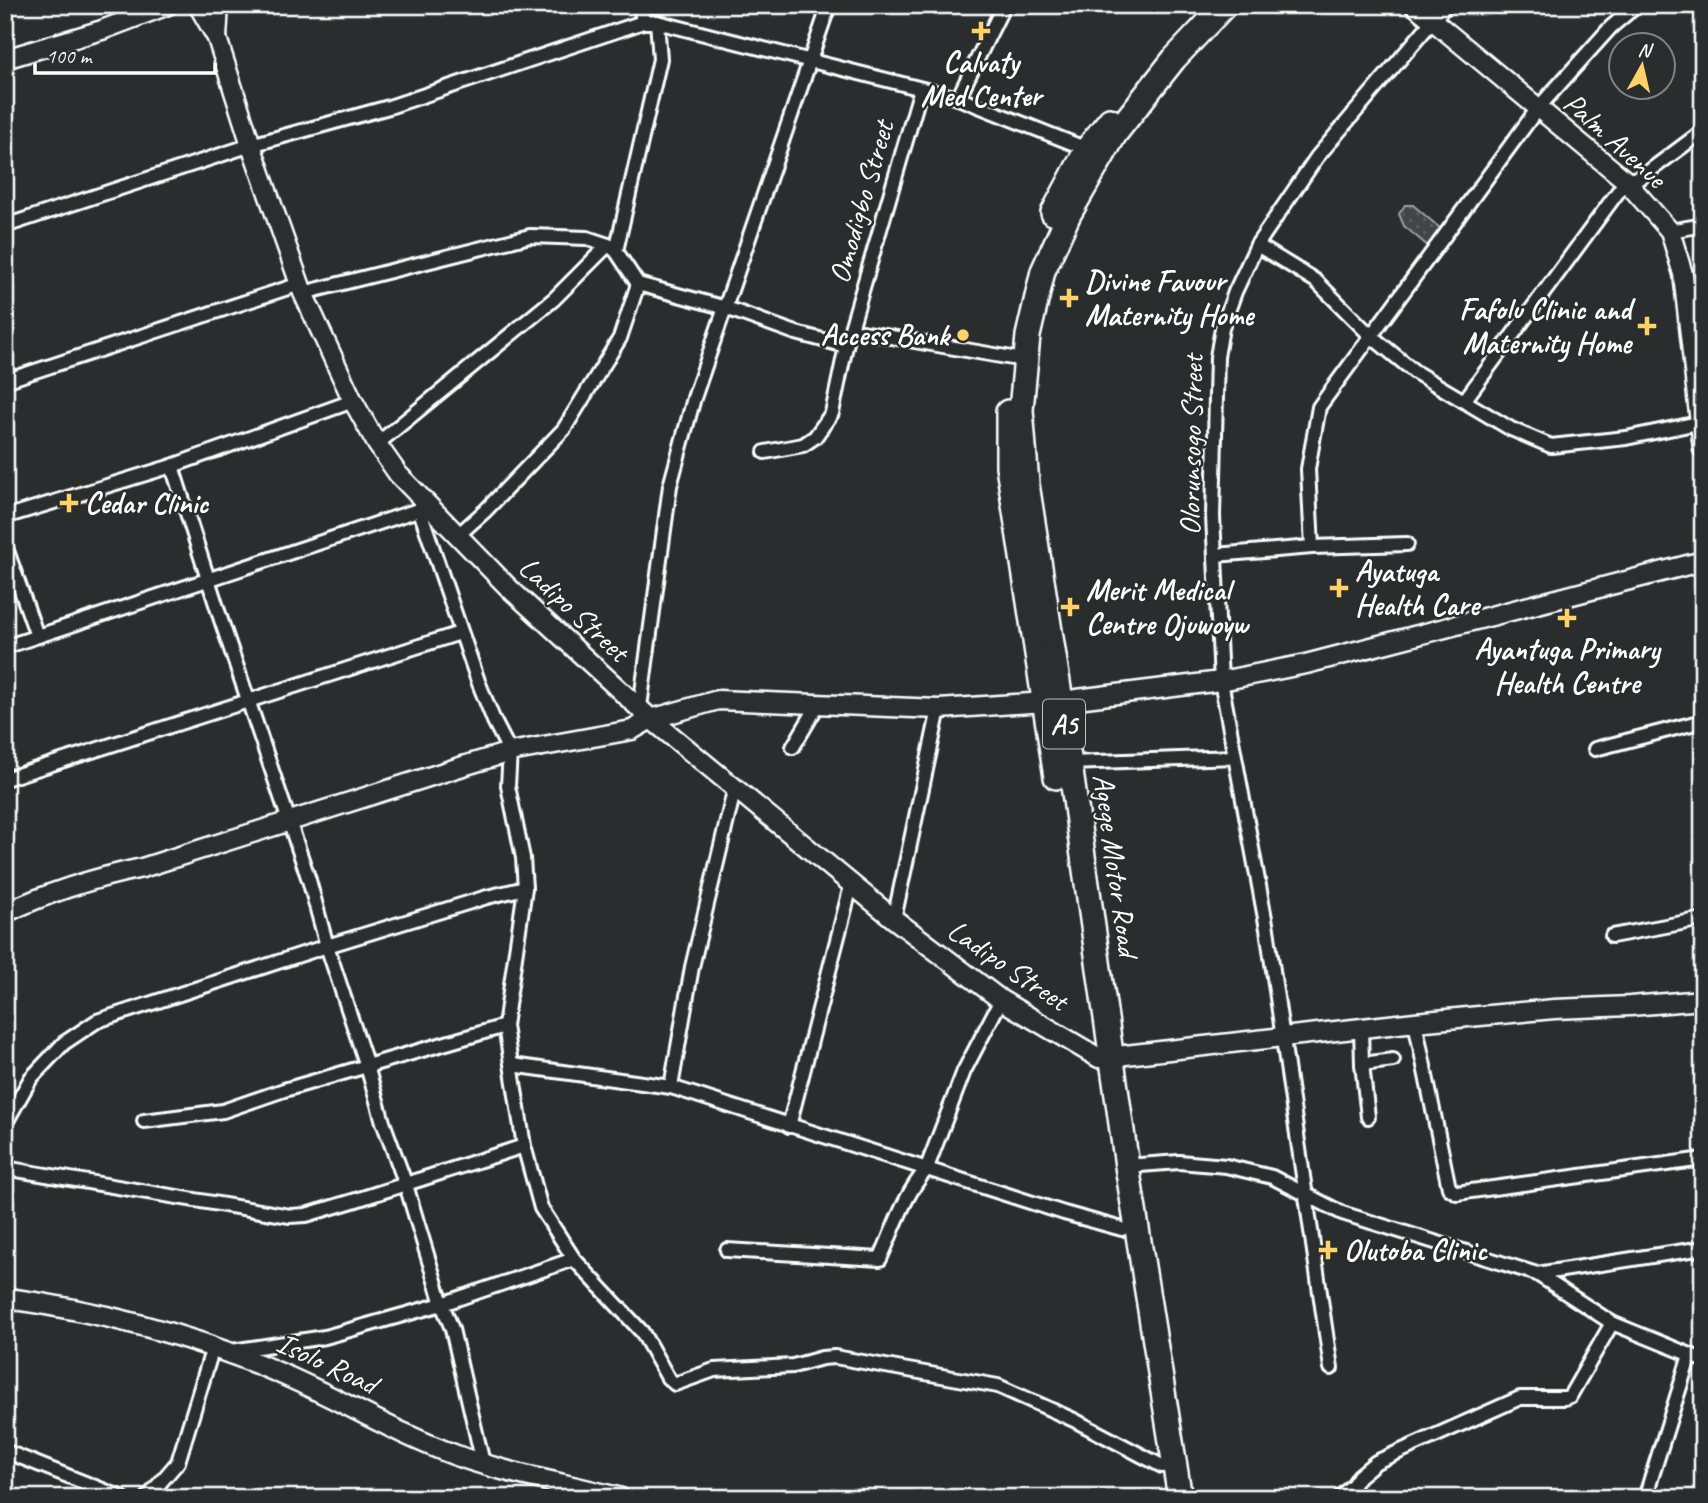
<svg xmlns="http://www.w3.org/2000/svg" width="1708" height="1503" viewBox="0 0 1708 1503" font-family="Caveat,sans-serif">
<style>
.grass{fill:url(#grass-dots);stroke:#a0a2a2;stroke-width:2}
.lines{fill:none;stroke-linecap:round;stroke-linejoin:round}
.street-casing{stroke:#fff;stroke-width:18}
.secondary-casing{stroke:#fff;stroke-width:23}
.primary-casing{stroke:#fff;stroke-width:24}
.highway-casing{stroke:#fff;stroke-width:28}
.street{stroke:#2a2d2e;stroke-width:12}
.secondary{stroke:#2a2d2e;stroke-width:18}
.primary{stroke:#2a2d2e;stroke-width:19}
.highway{stroke:#2a2d2e;stroke-width:23}
.poi-dot{fill:#ffd166;stroke:#2a2d2e;stroke-width:2.5}
.labels{text-anchor:middle;stroke-width:5;stroke-linejoin:round;paint-order:stroke}
.shield{fill:#2a2d2e;stroke:#bfc0c0;stroke-width:2}
.shield-label{font-size:28px;font-weight:bold;fill:#fff}
.poi-label{font-size:30px;font-weight:bold;fill:#fff;stroke:#2a2d2e;text-anchor:start}
.street-label{font-size:30px;fill:#fff;stroke:#2a2d2e}
</style>
<defs>
<pattern id="grass-dots" width="8" height="8" patternUnits="userSpaceOnUse" patternTransform="scale(1.75)"><rect width="8" height="8" fill="#414445"/><path d="M2 2h.1M6 6h.1" fill="none" stroke="#5e6061" stroke-width="1.8" stroke-linecap="round"/></pattern>
</defs>
<rect width="100%" height="100%" fill="#2a2d2e"/>
<filter id="ink" filterUnits="userSpaceOnUse"><feTurbulence type="fractalNoise" baseFrequency=".0143" numOctaves="2"/><feDisplacementMap in="SourceGraphic" scale="14" xChannelSelector="R" yChannelSelector="G"/><feConvolveMatrix kernelMatrix="1 2 1 2 8 2 1 2 1" color-interpolation-filters="sRGB"/></filter>
<g filter="url(#ink)">
<!-- grass -->
<path class="grass" d="M1405,205H1413L1442,230L1429,247L1404,226L1399,214Z"/>
<g class="lines">
<defs>
<g id="street">
<path d="M640,5L643,22"/>
<path d="M958,98L1004,5"/>
<path d="M1625,180L1640,178L1703,131"/>
<path d="M5,226L251,145L389,107L643,22H657L958,98L1087,149"/>
<path d="M1670,231L1703,225"/>
<path d="M1257,245L1316,281L1371,336L1415,372L1511,429L1551,446L1626,438L1703,422"/>
<path d="M616,251L660,59L657,22"/>
<path d="M303,293L530,236L587,238L608,245L616,251L638,284L726,308L796,333L846,346"/>
<path d="M1686,302L1703,299"/>
<path d="M851,330L1012,358"/>
<path d="M5,381L300,284"/>
<path d="M1464,401L1620,189L1628,183"/>
<path d="M377,444L554,299L608,245"/>
<path d="M765,452L803,445L815,437L832,413L846,346L921,89"/>
<path d="M172,466L221,620L309,880L327,946L367,1066L383,1122L406,1185L442,1304L452,1329L483,1463"/>
<path d="M420,511L478,681L494,721L510,752L508,786L523,858L525,888L505,1026L524,1146L541,1208L574,1259"/>
<path d="M5,517L172,466L353,401"/>
<path d="M457,536L485,511L564,429L620,338L638,284"/>
<path d="M5,545L37,636"/>
<path d="M1312,547L1308,469L1319,407L1538,108L1611,27L1637,5"/>
<path d="M1215,555L1312,547L1407,544"/>
<path d="M5,647L427,507"/>
<path d="M640,707L670,486L694,398L829,5"/>
<path d="M793,747L819,703"/>
<path d="M1595,749L1703,721"/>
<path d="M1070,763L1235,757"/>
<path d="M5,779L460,633"/>
<path d="M894,919L939,709"/>
<path d="M1612,936L1703,919"/>
<path d="M1415,1022L1449,1188L1457,1193L1703,1159"/>
<path d="M1361,1028L1362,1064L1368,1117"/>
<path d="M1362,1064L1393,1060"/>
<path d="M512,1065L671,1087L1064,1213L1122,1229"/>
<path d="M671,1087L692,967L735,787"/>
<path d="M144,1121L223,1111L284,1090L505,1026"/>
<path d="M5,1124L31,1078L64,1043L97,1021L327,946L487,897L525,888"/>
<path d="M789,1126L852,882"/>
<path d="M1127,1166L1179,1162L1226,1166L1272,1177L1342,1213L1537,1274L1612,1323L1703,1360"/>
<path d="M5,1168L290,1216L306,1215L353,1201L524,1146"/>
<path d="M727,1250L880,1259C894,1229 904,1195 926,1170L964,1071L1001,1000"/>
<path d="M1537,1274L1703,1248"/>
<path d="M5,1315L8,1309"/>
<path d="M232,1351L325,1337L442,1304L574,1259L642,1332L668,1378L675,1384L714,1370L793,1366L822,1358L835,1357L998,1386L1074,1420L1162,1466"/>
<path d="M1331,1368L1267,929L1221,681L1213,516L1217,357L1222,328L1235,292L1257,245L1317,157L1446,5"/>
<path d="M5,1451L123,1498"/>
<path d="M147,1498L178,1462L210,1357"/>
<path d="M1339,1498L1353,1485L1359,1476L1376,1462L1520,1398H1565L1570,1396L1612,1323"/>
<path d="M1645,1498L1690,1355"/>
</g>
<g id="secondary">
<path d="M198,5L217,38L251,145L303,293L353,401L377,444L398,474L509,588L651,719L894,919L1001,1000L1099,1058L1415,1022L1554,1009L1630,1006L1703,1000"/>
<path d="M1414,5L1625,180L1670,231L1683,274L1703,449"/>
<path d="M217,38L219,5"/>
<path d="M5,59L102,30L168,5"/>
<path d="M5,913C49,892 94,878 142,868L463,766L510,752L632,730L651,719L718,700L939,709L1061,701L1221,681L1306,664L1703,561"/>
</g>
<path id="primary" d="M5,1298C99,1311 189,1334 277,1372C337,1397 394,1433 455,1455C508,1474 566,1484 620,1498"/>
<g id="highway">
<path d="M1053,213L1087,149L1110,120"/>
<path d="M1008,412V466L1056,777"/>
<path d="M1180,1498L1127,1166L1061,701L1027,484L1021,410L1028,336L1043,271L1069,214L1115,134L1174,59L1225,5"/>
</g>
</defs>
<!-- street casing -->
<use href="#street" class="street-casing"/>
<!-- secondary casing -->
<use href="#secondary" class="secondary-casing"/>
<!-- primary casing -->
<use href="#primary" class="primary-casing"/>
<!-- highway casing -->
<use href="#highway" class="highway-casing"/>
<!-- street -->
<use href="#street" class="street"/>
<!-- secondary -->
<use href="#secondary" class="secondary"/>
<!-- primary -->
<use href="#primary" class="primary"/>
<!-- highway -->
<use href="#highway" class="highway"/>
</g>
</g>
<!-- markers -->
<g class="poi-dot">
<path d="M977.5 20.5h7v7h7v7h-7v7h-7v-7h-7v-7h7z"/>
<path d="M1065.5 287.5h7v7h7v7h-7v7h-7v-7h-7v-7h7z"/>
<path d="M1643.5 315.5h7v7h7v7h-7v7h-7v-7h-7v-7h7z"/>
<circle cx="963" cy="335" r="7"/>
<path d="M65.5 492.5h7v7h7v7h-7v7h-7v-7h-7v-7h7z"/>
<path d="M1335.5 577.5h7v7h7v7h-7v7h-7v-7h-7v-7h7z"/>
<path d="M1066.5 596.5h7v7h7v7h-7v7h-7v-7h-7v-7h7z"/>
<path d="M1563.5 607.5h7v7h7v7h-7v7h-7v-7h-7v-7h7z"/>
<path d="M1324.5 1239.5h7v7h7v7h-7v7h-7v-7h-7v-7h7z"/>
</g>
<g class="labels">
<!-- shield labels -->
<rect class="shield" x="1043" y="699.5" width="42" height="49" rx="5"/>
<g class="shield-label">
<text x="1064" y="734">A5</text>
</g>
<!-- poi labels -->
<g class="poi-label">
<text x="981" y="72" text-anchor="middle">Calvaty<tspan x="981" dy="34">Med Center</tspan></text>
<text x="1085" y="291">Divine Favour<tspan x="1085" dy="34">Maternity Home</tspan></text>
<text x="1631" y="319" text-anchor="end">Fafolu Clinic and<tspan x="1631" dy="34">Maternity Home</tspan></text>
<text x="949" y="345" text-anchor="end">Access Bank</text>
<text x="85" y="513">Cedar Clinic</text>
<text x="1355" y="581">Ayatuga<tspan x="1355" dy="34">Health Care</tspan></text>
<text x="1086" y="600">Merit Medical<tspan x="1086" dy="34">Centre Ojuwoyw</tspan></text>
<text x="1567" y="659" text-anchor="middle">Ayantuga Primary<tspan x="1567" dy="34">Health Centre</tspan></text>
<text x="1344" y="1260">Olutoba Clinic</text>
</g>
<!-- street labels -->
<g class="street-label">
<text transform="translate(1615 140) rotate(42)" y="10">Palm Avenue</text>
<text transform="translate(861 202) rotate(-74)" y="10">Omodigbo Street</text>
<text transform="translate(1191 445) rotate(-89)" y="10">Olorunsogo Street</text>
<text transform="translate(574 609) rotate(43)" y="10">Ladipo Street</text>
<text transform="translate(1116 865) rotate(82)" y="10">Agege Motor Road</text>
<text transform="translate(1008 965) rotate(34)" y="10">Ladipo Street</text>
<text transform="translate(327 1363) rotate(25)" y="10">Isolo Road</text>
</g>
</g>
<!-- margin -->
<rect width="1708" height="1503" fill="none" stroke="#2a2d2e" stroke-width="28"/>
<rect x="14" y="14" width="1680" height="1475" fill="none" stroke="#fff" stroke-width="2.5" filter="url(#ink)"/>
<!-- north arrow -->
<g transform="translate(1642 66) rotate(8)"><circle r="33" fill="#2a2d2e" stroke="#7f8182" stroke-width="2"/>
<path d="M0-5L12 26L0 18L-12 26Z" fill="#ffd166"/>
<text y="-10" font-size="19" font-weight="bold" text-anchor="middle" fill="#ffffff">N</text>
</g>
<!-- scale -->
<path d="M35 63v10h180v-10" fill="none" stroke="#ffffff" stroke-width="3.5"/>
<text x="46" y="63" font-size="21" fill="#ffffff" stroke="#2a2d2e" stroke-width="5" paint-order="stroke">100 m</text>
</svg>
